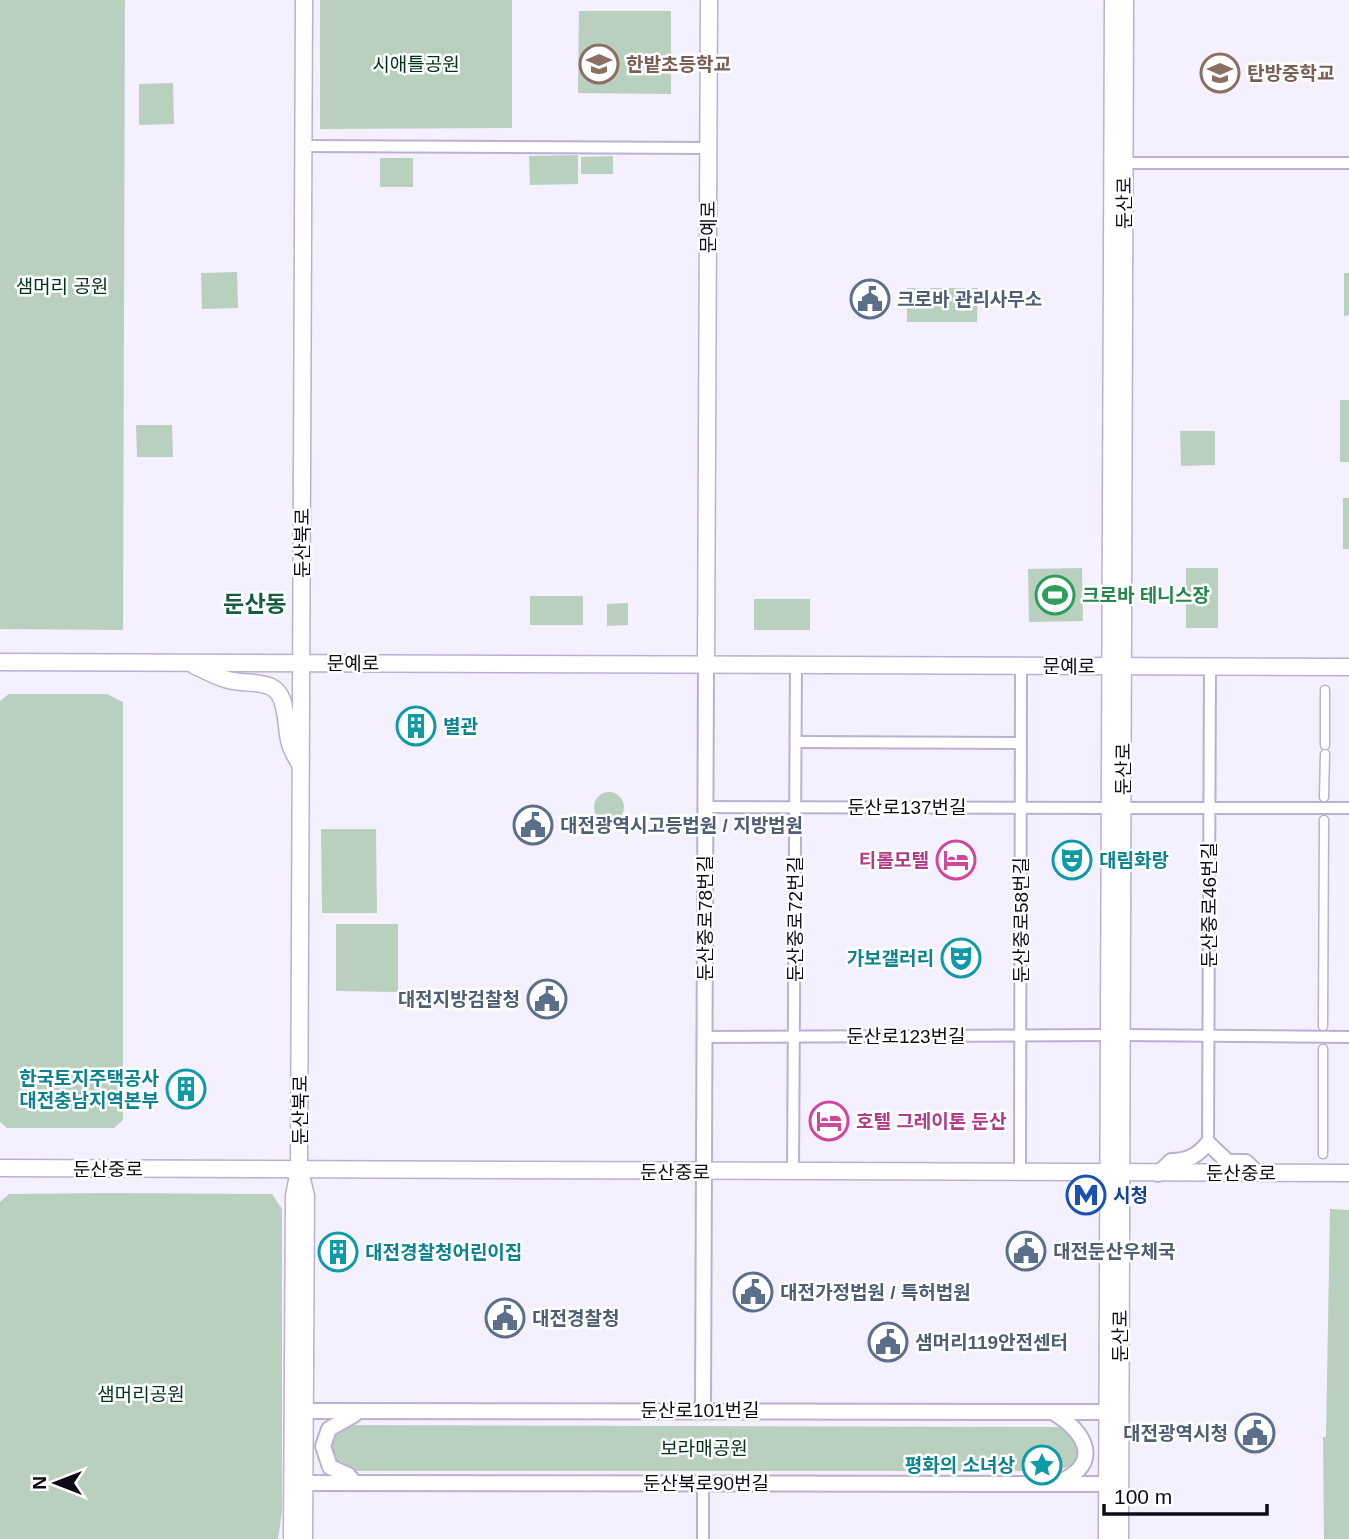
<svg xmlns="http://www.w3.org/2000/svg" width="1349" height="1539" viewBox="0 0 1349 1539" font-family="Arial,'Noto Sans KR',sans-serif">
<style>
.green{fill:#b9d0bf}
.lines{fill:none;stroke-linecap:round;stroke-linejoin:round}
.pedestrian-casing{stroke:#bbb0d2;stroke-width:11}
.minor-casing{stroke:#bbb0d2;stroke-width:14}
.tertiary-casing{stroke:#bbb0d2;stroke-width:18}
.secondary-casing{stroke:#bbb0d2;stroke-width:19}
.pedestrian{stroke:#fff;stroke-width:8}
.minor{stroke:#fff;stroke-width:10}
.tertiary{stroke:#fff;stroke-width:14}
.secondary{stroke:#fff;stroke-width:16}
.labels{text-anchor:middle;stroke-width:5;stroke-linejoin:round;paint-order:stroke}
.park-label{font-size:19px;fill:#003419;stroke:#fff}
.education-label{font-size:19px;font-weight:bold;fill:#785e54;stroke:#fff;text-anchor:start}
.street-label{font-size:19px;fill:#0f0b16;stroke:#fff}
.service-label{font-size:19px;font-weight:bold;fill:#4e5e75;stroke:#fff;text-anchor:start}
.leisure-label{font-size:19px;font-weight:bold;fill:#27864d;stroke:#fff;text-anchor:start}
.culture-label{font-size:19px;font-weight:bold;fill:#0d838f;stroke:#fff;text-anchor:start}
.hotel-label{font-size:19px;font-weight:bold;fill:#b23c85;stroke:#fff;text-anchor:end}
.transit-label{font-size:19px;font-weight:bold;fill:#164399;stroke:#fff;text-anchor:start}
.quarter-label{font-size:23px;font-weight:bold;fill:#185c42;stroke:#fff}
</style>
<rect width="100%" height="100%" fill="#f4f0ff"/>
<!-- green -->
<g class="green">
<path d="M0,0H125L123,630L0,629Z"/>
<path d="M320,0H512V128L320,129Z"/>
<path d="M579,11H671V94L578,93Z"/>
<path d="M173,83L174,124L139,125V84Z"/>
<path d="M578,155V184L530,185L529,156Z"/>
<path d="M613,156V174H581V157Z"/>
<rect x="380" y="158" width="33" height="29"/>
<path d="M237,272L238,308L202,309L201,273Z"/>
<path d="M1344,273H1349V315L1344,316Z"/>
<path d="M907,288H978L977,322H907Z"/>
<rect x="1340" y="400" width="9" height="62"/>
<path d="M136,425H172L173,457H137Z"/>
<path d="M1180,431H1215V465L1181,466Z"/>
<rect x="1343" y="498" width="6" height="51"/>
<path d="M1082,568L1083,621L1029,622L1028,569Z"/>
<rect x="1186" y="568" width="32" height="60"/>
<rect x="530" y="596" width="53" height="29"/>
<rect x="754" y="599" width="56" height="31"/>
<path d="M628,603V625L607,626V604Z"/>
<path d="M9,694H107L123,702V1120L114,1128H7L0,1122V701Z"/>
<circle cx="609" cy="807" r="15"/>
<path d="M321,829H376L377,913H322Z"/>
<path d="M336,924H398V992L336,991Z"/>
<path d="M110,1193L272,1194L282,1209V1512L278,1539H0V1202L9,1194Z"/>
<path d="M1330,1209L1349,1210V1539H1324L1323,1437H1326Z"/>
<path d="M347,1425L1058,1427L1073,1434L1080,1452L1073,1465L1056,1471H349L333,1463C329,1439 325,1438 347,1425Z"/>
</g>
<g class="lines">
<defs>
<g id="pedestrian">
<path d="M1325,745V690"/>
<path d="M1324,797L1325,754"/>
<path d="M1323,1026L1324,820"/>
<path d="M1323,1154V1049"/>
</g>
<g id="minor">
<path d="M303,146L708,148"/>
<path d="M1121,163H1349"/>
<path d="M796,742L1021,743"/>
<path d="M705,807L1109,808"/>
<path d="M1122,808H1349"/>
<path d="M1121,1035L1349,1037"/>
<path d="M704,1037L1108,1035"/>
<path d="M1208,1143L1210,667"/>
<path d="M793,1172L796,665"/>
<path d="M1020,1174L1021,666"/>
<path d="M703,1539V1484"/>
</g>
<g id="tertiary">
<path d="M1158,1174L1171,1161C1188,1161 1197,1156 1208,1143L1228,1162H1246L1257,1173"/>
<path d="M703,1410L706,664"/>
<path d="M294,1411L1108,1412"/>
<path d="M1054,1413C1086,1432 1103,1464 1059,1482"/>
<path d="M354,1415L329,1429L323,1446L330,1467L348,1475L355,1483"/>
<path d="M294,1483L1117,1484"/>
</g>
<g id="secondary">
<path d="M0,662L1349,667"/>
<path d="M706,664L709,0"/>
<path d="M195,666C205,670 215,676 225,679C247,687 278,674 284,707C290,734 284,739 300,764"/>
<path d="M0,1168L1349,1173"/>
<path d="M301,1175L306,1196L304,1539"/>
<path d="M292,1539L294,1196L299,1170L304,0"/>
<path d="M1107,1539L1113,0"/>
<path d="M1120,1539L1125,0"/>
</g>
</defs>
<!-- pedestrian casing -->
<use href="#pedestrian" class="pedestrian-casing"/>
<!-- minor casing -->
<use href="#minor" class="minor-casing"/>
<!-- tertiary casing -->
<use href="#tertiary" class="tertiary-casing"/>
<!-- secondary casing -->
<use href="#secondary" class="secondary-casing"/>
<!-- pedestrian -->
<use href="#pedestrian" class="pedestrian"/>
<!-- minor -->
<use href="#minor" class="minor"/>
<!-- tertiary -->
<use href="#tertiary" class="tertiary"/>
<!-- secondary -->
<use href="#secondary" class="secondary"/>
</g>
<!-- icons -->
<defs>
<symbol id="school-ring" viewBox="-11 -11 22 22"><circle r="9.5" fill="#fff" stroke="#8d6e63" stroke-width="1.5"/><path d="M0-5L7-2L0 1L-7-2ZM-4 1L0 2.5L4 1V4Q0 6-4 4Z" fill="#8d6e63"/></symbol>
<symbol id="civic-ring" viewBox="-11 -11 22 22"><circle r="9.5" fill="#fff" stroke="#5c6f8a" stroke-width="1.5"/><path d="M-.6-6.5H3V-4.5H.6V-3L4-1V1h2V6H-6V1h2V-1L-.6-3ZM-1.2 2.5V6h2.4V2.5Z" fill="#5c6f8a"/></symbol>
<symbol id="stadium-ring" viewBox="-11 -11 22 22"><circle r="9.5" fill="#fff" stroke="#2e9e5b" stroke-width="1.5"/><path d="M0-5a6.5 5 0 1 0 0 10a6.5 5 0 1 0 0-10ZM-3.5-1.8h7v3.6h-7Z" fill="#2e9e5b"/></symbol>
<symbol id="building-ring" viewBox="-11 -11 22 22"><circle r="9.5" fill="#fff" stroke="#0f9aa8" stroke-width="1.5"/><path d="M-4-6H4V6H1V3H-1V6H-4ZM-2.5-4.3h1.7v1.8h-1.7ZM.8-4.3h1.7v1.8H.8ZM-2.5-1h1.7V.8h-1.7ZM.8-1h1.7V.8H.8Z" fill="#0f9aa8"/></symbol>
<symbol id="hotel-ring" viewBox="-11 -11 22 22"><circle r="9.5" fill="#fff" stroke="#d1479c" stroke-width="1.5"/><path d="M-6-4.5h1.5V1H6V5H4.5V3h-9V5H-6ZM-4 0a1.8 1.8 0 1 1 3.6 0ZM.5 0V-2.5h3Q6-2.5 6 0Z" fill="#d1479c"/></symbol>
<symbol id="theatre-ring" viewBox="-11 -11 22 22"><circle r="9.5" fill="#fff" stroke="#0f9aa8" stroke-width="1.5"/><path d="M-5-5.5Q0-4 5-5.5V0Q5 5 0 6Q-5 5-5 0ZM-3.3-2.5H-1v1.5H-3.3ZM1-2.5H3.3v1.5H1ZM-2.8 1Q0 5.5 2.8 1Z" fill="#0f9aa8"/></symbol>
<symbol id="metro-ring" viewBox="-11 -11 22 22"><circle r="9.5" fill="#fff" stroke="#1a4fb4" stroke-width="1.5"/><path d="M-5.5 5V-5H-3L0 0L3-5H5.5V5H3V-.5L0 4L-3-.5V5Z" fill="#1a4fb4"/></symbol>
<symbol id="sight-ring" viewBox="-11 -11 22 22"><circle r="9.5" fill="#fff" stroke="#0f9aa8" stroke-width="1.5"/><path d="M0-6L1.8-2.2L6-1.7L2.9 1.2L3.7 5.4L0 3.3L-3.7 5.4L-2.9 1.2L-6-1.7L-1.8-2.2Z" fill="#0f9aa8"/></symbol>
</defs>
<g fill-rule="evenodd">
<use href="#school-ring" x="577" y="42" width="44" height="44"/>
<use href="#school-ring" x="1198" y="51" width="44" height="44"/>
<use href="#civic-ring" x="848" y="277" width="44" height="44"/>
<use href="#stadium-ring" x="1033" y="573" width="44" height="44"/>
<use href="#building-ring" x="394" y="704" width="44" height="44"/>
<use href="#civic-ring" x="511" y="803" width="44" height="44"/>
<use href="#hotel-ring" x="934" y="838" width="44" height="44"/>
<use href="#theatre-ring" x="1050" y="838" width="44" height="44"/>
<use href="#theatre-ring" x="939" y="936" width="44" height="44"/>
<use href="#civic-ring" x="525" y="977" width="44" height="44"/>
<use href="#building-ring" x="164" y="1067" width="44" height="44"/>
<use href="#hotel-ring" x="807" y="1099" width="44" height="44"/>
<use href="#metro-ring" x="1064" y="1173" width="44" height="44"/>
<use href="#civic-ring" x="1004" y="1229" width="44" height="44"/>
<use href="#building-ring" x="316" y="1230" width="44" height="44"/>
<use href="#civic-ring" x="731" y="1270" width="44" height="44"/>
<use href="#civic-ring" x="483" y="1296" width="44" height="44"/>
<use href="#civic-ring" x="866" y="1320" width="44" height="44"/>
<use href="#civic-ring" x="1233" y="1411" width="44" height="44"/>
<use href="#sight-ring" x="1020" y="1443" width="44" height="44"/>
</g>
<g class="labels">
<!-- park labels -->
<g class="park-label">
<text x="416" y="71">시애틀공원</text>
<text x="62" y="293">샘머리 공원</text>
<text x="141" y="1401">샘머리공원</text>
<text x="704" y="1455">보라매공원</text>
</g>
<!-- education labels -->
<g class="education-label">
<text x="626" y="71">한밭초등학교</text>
<text x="1247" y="80">탄방중학교</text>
</g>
<!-- street labels -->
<g class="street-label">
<text transform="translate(1124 203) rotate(-90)" y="7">둔산로</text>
<text transform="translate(708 227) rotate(-90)" y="7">문예로</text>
<text transform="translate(302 543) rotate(-90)" y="7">둔산북로</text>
<text x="353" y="670">문예로</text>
<text x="1069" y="673">문예로</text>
<text transform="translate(1123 769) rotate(-90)" y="7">둔산로</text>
<text x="907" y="814">둔산로137번길</text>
<text transform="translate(1209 905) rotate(-90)" y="7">둔산중로46번길</text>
<text transform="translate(705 918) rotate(-90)" y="7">둔산중로78번길</text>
<text transform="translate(795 919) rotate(-90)" y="7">둔산중로72번길</text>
<text transform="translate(1021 920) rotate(-90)" y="7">둔산중로58번길</text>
<text x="906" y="1043">둔산로123번길</text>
<text transform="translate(300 1110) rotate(-90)" y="7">둔산북로</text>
<text x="108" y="1176">둔산중로</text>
<text x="675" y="1179">둔산중로</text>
<text x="1241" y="1180">둔산중로</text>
<text transform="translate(1120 1336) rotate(-90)" y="7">둔산로</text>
<text x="700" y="1417">둔산로101번길</text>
<text x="706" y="1490">둔산북로90번길</text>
</g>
<!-- service labels -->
<g class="service-label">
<text x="897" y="306">크로바 관리사무소</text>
<text x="560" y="832">대전광역시고등법원 / 지방법원</text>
<text x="520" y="1006" text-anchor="end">대전지방검찰청</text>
<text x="1053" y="1258">대전둔산우체국</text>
<text x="780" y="1299">대전가정법원 / 특허법원</text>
<text x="532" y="1325">대전경찰청</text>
<text x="915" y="1349">샘머리119안전센터</text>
<text x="1228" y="1440" text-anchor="end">대전광역시청</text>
</g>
<!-- leisure labels -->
<g class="leisure-label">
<text x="1082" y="602">크로바 테니스장</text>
</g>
<!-- culture labels -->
<g class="culture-label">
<text x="443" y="733">별관</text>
<text x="1099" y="867">대림화랑</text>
<text x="934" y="965" text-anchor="end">가보갤러리</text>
<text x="159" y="1085" text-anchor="end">한국토지주택공사<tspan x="159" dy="22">대전충남지역본부</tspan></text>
<text x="365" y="1259">대전경찰청어린이집</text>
<text x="1015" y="1472" text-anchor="end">평화의 소녀상</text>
</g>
<!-- hotel labels -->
<g class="hotel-label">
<text x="929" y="867">티롤모텔</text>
<text x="856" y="1128" text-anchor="start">호텔 그레이톤 둔산</text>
</g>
<!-- transit labels -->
<g class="transit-label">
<text x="1113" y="1202">시청</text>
</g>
<!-- quarter labels -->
<g class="quarter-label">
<text x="255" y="612">둔산동</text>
</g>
</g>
<!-- north arrow -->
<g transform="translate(56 1483) rotate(270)" stroke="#ffffff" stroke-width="5" paint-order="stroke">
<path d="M0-5L12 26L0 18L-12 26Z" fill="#0f0b16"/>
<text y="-10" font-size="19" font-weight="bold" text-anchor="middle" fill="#0f0b16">N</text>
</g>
<!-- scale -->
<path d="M1104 1504v10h163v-10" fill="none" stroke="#0f0b16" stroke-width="3.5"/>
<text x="1114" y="1504" font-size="21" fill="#0f0b16" stroke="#ffffff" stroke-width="5" paint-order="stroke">100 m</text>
</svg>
